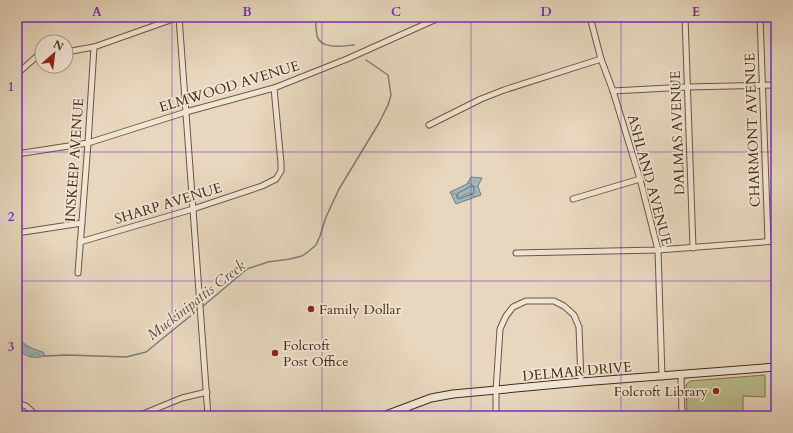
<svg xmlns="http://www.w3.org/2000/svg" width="793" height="433" viewBox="0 0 793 433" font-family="Cardo,serif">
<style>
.green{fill:#bbbd8e;stroke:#817450}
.water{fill:url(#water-waves);stroke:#7b7e79}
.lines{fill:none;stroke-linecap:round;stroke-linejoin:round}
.shore{stroke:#727068;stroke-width:1}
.stream{stroke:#7b7e79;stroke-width:1.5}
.street-casing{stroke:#6f553e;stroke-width:7}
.secondary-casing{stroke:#472a13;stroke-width:9}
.street{stroke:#efe5d5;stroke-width:5}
.secondary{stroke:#efe5d5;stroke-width:7}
.grid{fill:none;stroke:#7b2cbf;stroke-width:1;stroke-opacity:0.55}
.poi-dot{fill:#8f2418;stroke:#efe5d5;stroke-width:1.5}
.labels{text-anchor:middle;stroke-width:3.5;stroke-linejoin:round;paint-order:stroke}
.street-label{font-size:14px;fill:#472a13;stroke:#efe5d5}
.poi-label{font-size:14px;fill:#472a13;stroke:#efe5d5;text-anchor:start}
.water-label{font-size:15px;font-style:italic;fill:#5c4d3e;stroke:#efe5d5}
.neatline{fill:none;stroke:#7b2cbf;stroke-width:1.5}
.grid-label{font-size:13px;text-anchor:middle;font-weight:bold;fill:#7b2cbf}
</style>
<defs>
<pattern id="water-waves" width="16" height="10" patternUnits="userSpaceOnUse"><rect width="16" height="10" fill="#9db6bd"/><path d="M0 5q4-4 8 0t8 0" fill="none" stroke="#829498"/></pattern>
</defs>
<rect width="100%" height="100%" fill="#e7d7be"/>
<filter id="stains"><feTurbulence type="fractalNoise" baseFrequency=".005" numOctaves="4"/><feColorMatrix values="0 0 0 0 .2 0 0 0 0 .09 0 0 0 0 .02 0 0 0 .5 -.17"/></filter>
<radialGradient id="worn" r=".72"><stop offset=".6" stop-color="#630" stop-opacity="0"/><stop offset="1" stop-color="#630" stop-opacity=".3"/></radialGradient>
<!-- green -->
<path class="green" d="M765,375V397L743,396V416H687L686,385L690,381Z"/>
<!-- water -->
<g class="water">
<path d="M471,177L482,178L478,186L481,195L456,204L450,192L467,184Z"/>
<path d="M17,334C22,345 32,349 43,352L45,356C32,359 28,357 17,350Z"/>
</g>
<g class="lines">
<!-- shore -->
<path class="shore" d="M472,186L474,187V193L459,199L457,198V194Z"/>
<!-- stream -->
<g class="stream">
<path d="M315,17C316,23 316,30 317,36C321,50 343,46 354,45"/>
<path d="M202,307L247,269L268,262L290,259L302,256L309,251L316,245L320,236L326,217L339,189L379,123L388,105L391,95L388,75L366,60"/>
<path d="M45,356L67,355L126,357L146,352L199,309"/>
</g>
<defs>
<g id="street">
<path d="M590,17L601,59L613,91L640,179L658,250L662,377"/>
<path d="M685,17L693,248"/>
<path d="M760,17L768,241"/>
<path d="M66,52L94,47L179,17L208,416"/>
<path d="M17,74L36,57L42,56"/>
<path d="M613,91L687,87L776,85"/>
<path d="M429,125L481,99L504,90L601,59"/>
<path d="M17,154L88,143L186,112L274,88L347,59L441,17"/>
<path d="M573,199L640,179"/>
<path d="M17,233L82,223"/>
<path d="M80,242L193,209L262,186L276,179L281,171V163L274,88"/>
<path d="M516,253L658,250L776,241"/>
<path d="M78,273L88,143L94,47"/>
<path d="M681,375L682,416"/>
<path d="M17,403L26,406L37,416"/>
<path d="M138,416L182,398L207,392"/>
<path d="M496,416V391L500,329L506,316L513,307L526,301H554L564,306L574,315L579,327L581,382"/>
</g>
<path id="secondary" d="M383,416L431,398L453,394L581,382L776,367"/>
</defs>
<!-- street casing -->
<use href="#street" class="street-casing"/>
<!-- secondary casing -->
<use href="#secondary" class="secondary-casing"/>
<!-- street -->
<use href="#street" class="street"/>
<!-- secondary -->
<use href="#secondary" class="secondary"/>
</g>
<!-- grid -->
<path class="grid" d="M172,17V416M322,17V416M471,17V416M621,17V416M17,152H776M17,281H776"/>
<!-- markers -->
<g class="poi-dot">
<circle cx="311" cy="309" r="4"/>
<circle cx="275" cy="353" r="4"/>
<circle cx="716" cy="391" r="4"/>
</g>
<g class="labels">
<!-- street labels -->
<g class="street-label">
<text transform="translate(229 86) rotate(-17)" y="5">ELMWOOD AVENUE</text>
<text transform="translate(752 130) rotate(-92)" y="5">CHARMONT AVENUE</text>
<text transform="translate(677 133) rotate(-92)" y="5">DALMAS AVENUE</text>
<text transform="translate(74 160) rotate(-86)" y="5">INSKEEP AVENUE</text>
<text transform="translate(650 180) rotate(75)" y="5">ASHLAND AVENUE</text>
<text transform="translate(168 203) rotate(-17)" y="5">SHARP AVENUE</text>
<text transform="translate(577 371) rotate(-5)" y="5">DELMAR DRIVE</text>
</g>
<!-- poi labels -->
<g class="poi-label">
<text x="319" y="314">Family Dollar</text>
<text x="283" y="350">Folcroft<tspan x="283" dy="16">Post Office</tspan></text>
<text x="708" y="396" text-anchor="end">Folcroft Library</text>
</g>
<!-- water labels -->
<g class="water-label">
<text transform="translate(196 300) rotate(-38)" y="5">Muckinipattis Creek</text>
</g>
</g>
<!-- margin -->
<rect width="793" height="433" fill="none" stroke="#e7d7be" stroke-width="44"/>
<!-- north arrow -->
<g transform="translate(54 54) rotate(28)"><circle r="19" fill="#efe5d5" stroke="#ac9a87"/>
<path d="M0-3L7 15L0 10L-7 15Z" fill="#8f2418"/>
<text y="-6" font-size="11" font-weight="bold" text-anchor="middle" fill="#472a13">N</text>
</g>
<rect x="22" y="22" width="749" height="389" class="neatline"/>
<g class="grid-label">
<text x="97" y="16">A</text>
<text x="247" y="16">B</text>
<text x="396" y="16">C</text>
<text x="546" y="16">D</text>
<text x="696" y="16">E</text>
<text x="11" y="91">1</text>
<text x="11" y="221">2</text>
<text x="11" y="351">3</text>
</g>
<rect width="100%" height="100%" filter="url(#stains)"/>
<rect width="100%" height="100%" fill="url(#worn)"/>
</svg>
